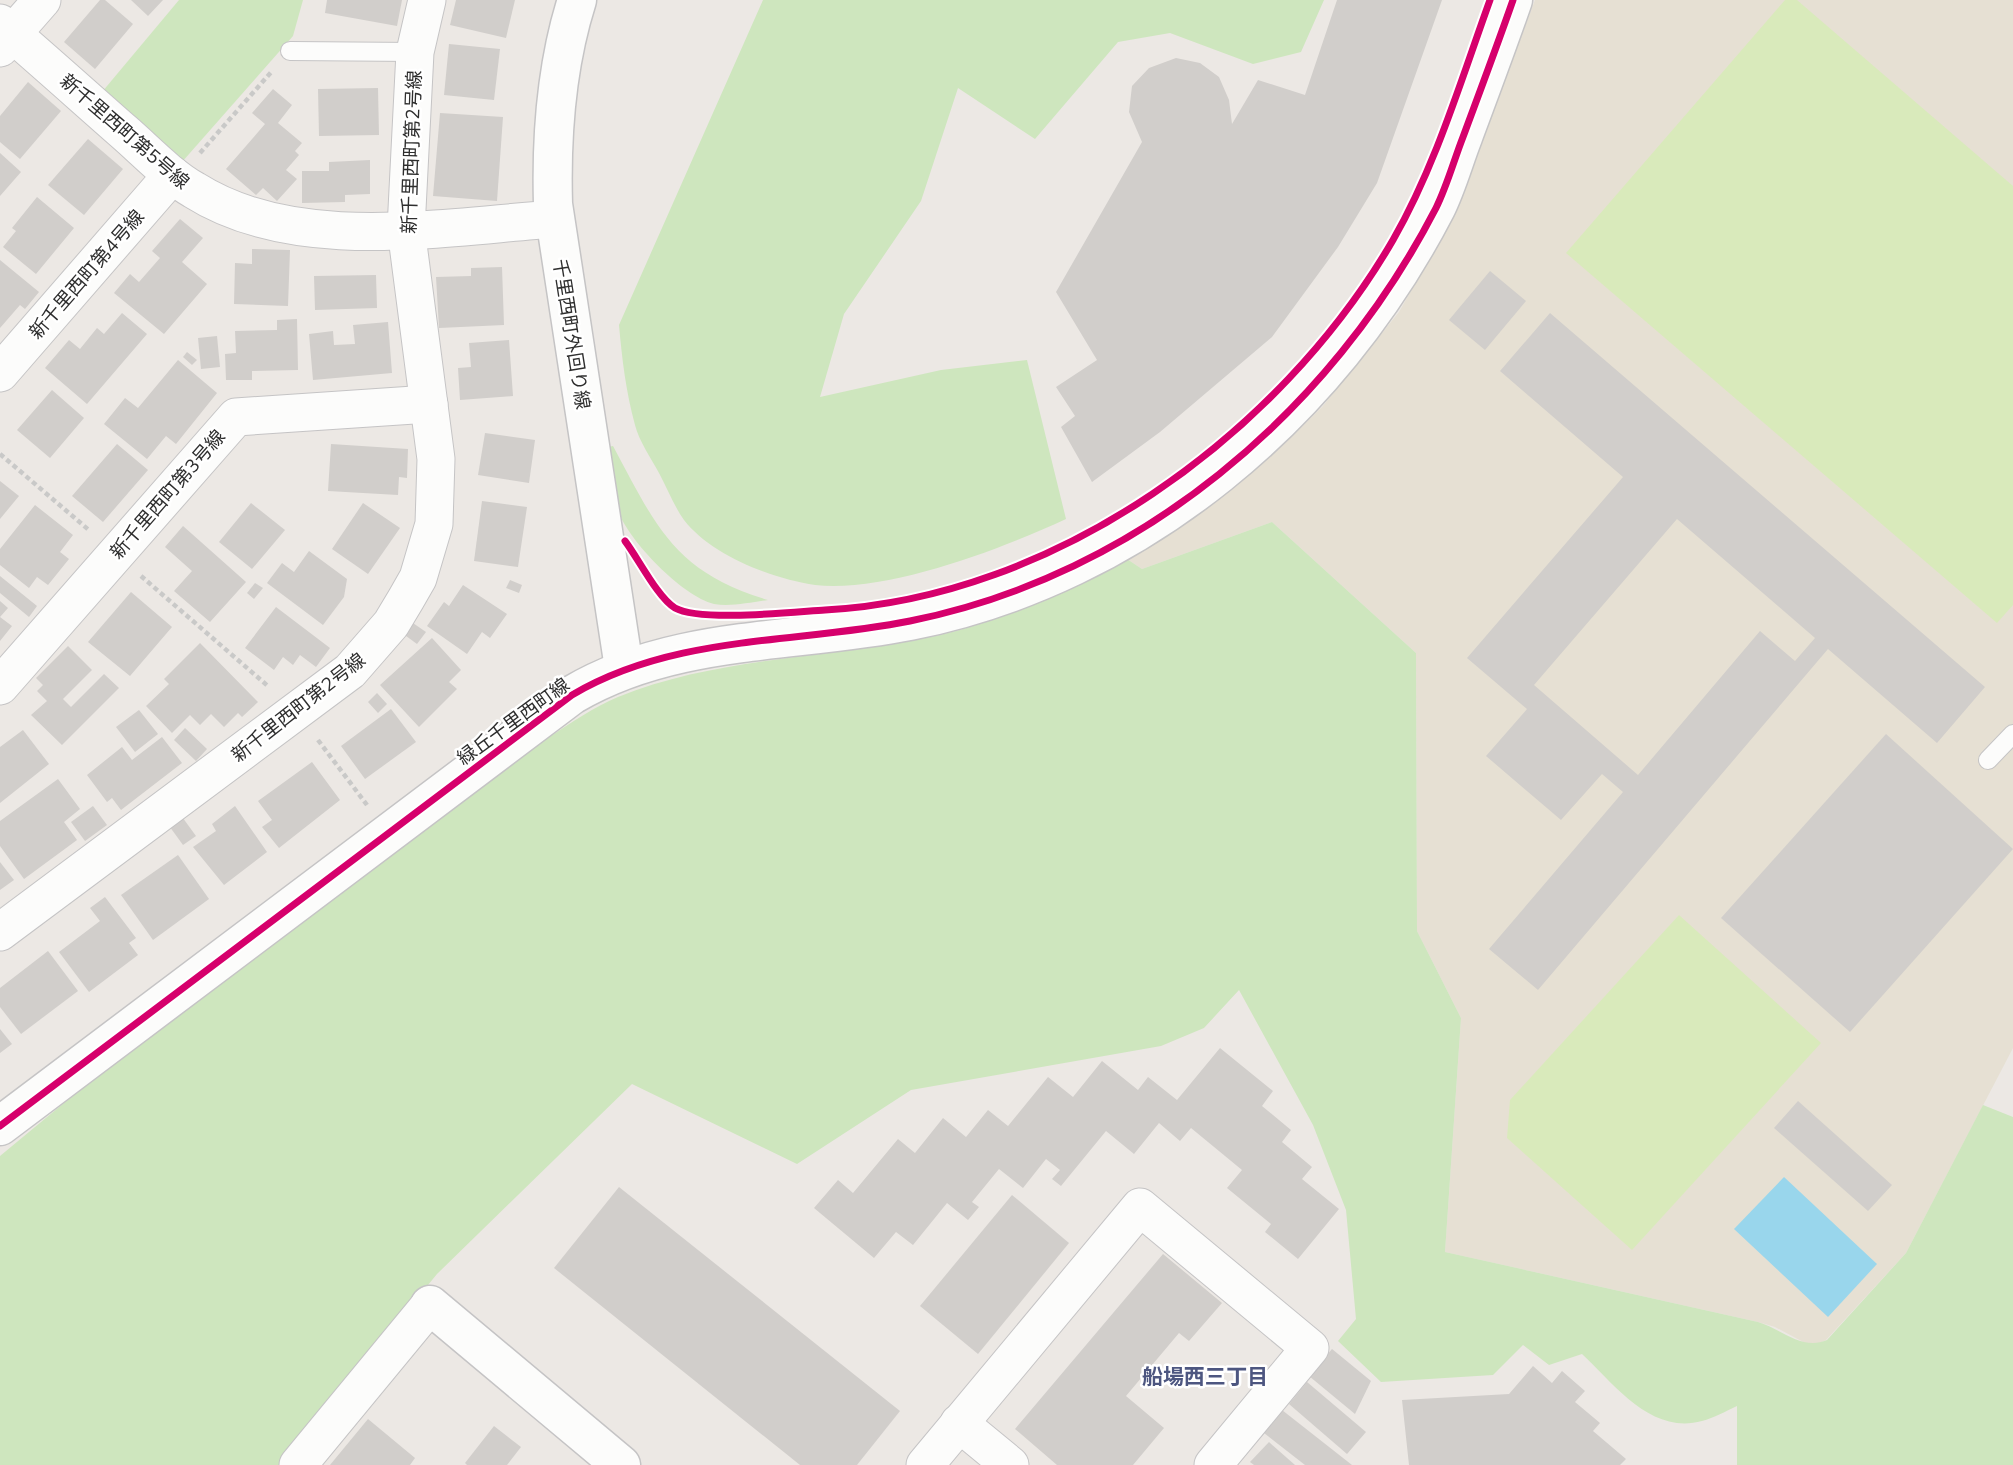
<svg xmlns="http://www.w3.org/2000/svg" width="2013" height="1465" viewBox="0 0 2013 1465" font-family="'Nunito Sans','Noto Sans JP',sans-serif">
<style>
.education{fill:#e6e0d3}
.green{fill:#cee6be}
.pitch{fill:#d9eabb}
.water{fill:#99d6ec}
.building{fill:#d1cecb;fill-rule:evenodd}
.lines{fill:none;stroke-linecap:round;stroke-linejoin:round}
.service-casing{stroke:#c5c4c5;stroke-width:20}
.minor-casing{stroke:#c5c4c5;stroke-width:39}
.tertiary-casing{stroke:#c5c4c5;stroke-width:41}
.path{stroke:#c9c9c8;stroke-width:4.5;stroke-dasharray:5 3.5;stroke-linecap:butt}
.service{stroke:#fcfcfb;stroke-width:18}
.minor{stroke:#fcfcfb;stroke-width:37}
.tertiary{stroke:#fcfcfb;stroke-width:38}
.cycleway-casing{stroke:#fff;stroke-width:11}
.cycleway{stroke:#d6006c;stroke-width:7}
.labels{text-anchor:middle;stroke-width:5;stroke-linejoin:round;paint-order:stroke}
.street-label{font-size:19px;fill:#2e2e2e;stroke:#fff}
.neighbourhood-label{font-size:21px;font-weight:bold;fill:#4d5680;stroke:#fff}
</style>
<rect width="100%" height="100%" fill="#ece8e4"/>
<!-- education -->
<path class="education" d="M1535,0H2013V1048L1906,1253L1826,1340L1818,1344H1807L1775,1327L1758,1322L1445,1252L1461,1018L1417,931L1416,653L1272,522L1142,569L1127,559L1222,497L1279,449L1322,407L1399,312L1456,211Z"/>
<!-- green -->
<g class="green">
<path d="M179,0H303L293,36L182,162L102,92Z"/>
<path d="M763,0H1324L1301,52L1253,64L1170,33L1118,42L1035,139L958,88L921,201L844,314L820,397L941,370L1027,360L1066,519C1001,549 887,593 815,585C772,579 711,555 684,520C674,506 667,488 659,473C651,458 639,441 635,425C626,392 622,359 619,325Z"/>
<path d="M613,446C656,526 674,572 768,600C752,602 731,607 714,604C682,596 629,541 618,511C611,491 610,467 607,447Z"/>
<path d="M1272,522L1416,653L1417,931L1461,1018L1445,1252L1758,1322C1782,1329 1802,1351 1827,1340L1906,1253L1983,1105L2013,1117V1465H1737V1406C1726,1411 1714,1418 1702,1421C1651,1435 1615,1385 1582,1354L1549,1365L1523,1345L1493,1375L1381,1382L1338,1341L1356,1319L1346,1210L1313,1125L1239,990L1204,1028L1161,1046L911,1090L797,1164L632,1084L437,1274L280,1465H0V1156L70,1098L549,737C571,723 594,707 618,697C719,656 830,659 935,636C1002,622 1066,588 1127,559L1142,569Z"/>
</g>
<!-- pitch -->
<g class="pitch">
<path d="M1785,0H1797L2013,186V605L1997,623L1566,253Z"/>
<path d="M1679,915L1821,1043L1632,1250L1507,1138L1510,1100Z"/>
</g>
<!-- water -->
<path class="water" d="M1784,1177L1877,1264L1828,1317L1734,1229Z"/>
<!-- building -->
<g class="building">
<path d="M100,0H105L133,24L95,69L64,42Z"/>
<path d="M131,0H163L148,16Z"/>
<path d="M327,0H402L397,26L325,13Z"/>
<path d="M456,0H515L506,38L450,25Z"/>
<path d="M1337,0H1442L1377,183L1338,247L1272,337L1160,432L1092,482L1061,427L1075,416L1056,387L1097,360L1056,292L1142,142L1129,112L1132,86L1149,68L1176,58L1200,63L1219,77L1229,100L1232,124L1258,80L1305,95Z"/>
<path d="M449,44L500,49L494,100L444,95Z"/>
<path d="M28,82L61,111L20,159L0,142V116Z"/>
<path d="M378,88L379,135L319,136L318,89Z"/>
<path d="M273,89L292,105L278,123L302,143L295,151L299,155L286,170L297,179L277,201L263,188L256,195L226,169L265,124L252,113Z"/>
<path d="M440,113L503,117L497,201L433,196Z"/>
<path d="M88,139L123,169L84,215L48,185Z"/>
<path d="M0,153L21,172L0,196Z"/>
<path d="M370,160V194L345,195V202L302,203V171H329V162Z"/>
<path d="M37,197L74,228L36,274L3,247L16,231L12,228Z"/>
<path d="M180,219L203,238L182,262L207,284L164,334L114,293L130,274L139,282L160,258L152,251Z"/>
<path d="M252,249L290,250L288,306L234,304L235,263L252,264Z"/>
<path d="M0,260L39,292L25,309L20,305L0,328Z"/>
<path d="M502,267L504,325L439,328L436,277L471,276V268Z"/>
<path d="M1490,271L1526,301L1485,350L1449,320Z"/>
<path d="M376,275L377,308L315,310L314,276Z"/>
<path d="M122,313L147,334L87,404L45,368L69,340L80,349L97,328L104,334Z"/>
<path d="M1550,313L1985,687L1937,743L1828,649L1538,990L1489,949L1623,792L1602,774L1561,820L1486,756L1527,709L1467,658L1623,477L1500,371ZM1677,519L1815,638L1795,661L1760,631L1638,775L1534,685Z"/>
<path d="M297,319L298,370L252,371V380H226L225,354L236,353L235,331L277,330V320Z"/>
<path d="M388,322L392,373L313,380L309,334L333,331L334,345L355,344L353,325Z"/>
<path d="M217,336L220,367L201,369L198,338Z"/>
<path d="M509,340L513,396L460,400L458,368L471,367L469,343Z"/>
<path d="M187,352L197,360L192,365L183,357Z"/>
<path d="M178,360L217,393L176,444L166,436L147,459L104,424L125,398L138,408Z"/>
<path d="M52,390L84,418L50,458L17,430Z"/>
<path d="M485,433L535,440L529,483L478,475Z"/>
<path d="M117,444L148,470L103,522L72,496Z"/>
<path d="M331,444L408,449L407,478L399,477L398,495L328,491Z"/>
<path d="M0,481L19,496L0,519Z"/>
<path d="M482,501L527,507L518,567L474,561Z"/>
<path d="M251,503L285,530L252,569L219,542Z"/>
<path d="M363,503L400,528L368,574L332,549Z"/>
<path d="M35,505L73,535L60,552L69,559L48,585L37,577L29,588L0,565V549Z"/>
<path d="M183,526L246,582L210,622L174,591L192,571L165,547Z"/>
<path d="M309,551L347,579L344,597L323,625L267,583L282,563L294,572Z"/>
<path d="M0,576L37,606L29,617L0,593Z"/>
<path d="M510,580L522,585L519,593L506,588Z"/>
<path d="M255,583L263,588L254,599L247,593Z"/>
<path d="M463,585L507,614L490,638L482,632L467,654L427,626L444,602L449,606Z"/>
<path d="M131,592L172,627L130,676L88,642Z"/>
<path d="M0,601L8,608L0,617L12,626L0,641Z"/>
<path d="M276,607L330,648L316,667L300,655L293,665L283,657L274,670L245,648Z"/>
<path d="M410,621L426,632L417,644L402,633Z"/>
<path d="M432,638L461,670L449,682L457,689L419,727L380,685Z"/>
<path d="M200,643L258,702L242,717L238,713L224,727L211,714L200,725L190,715L172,733L146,706L169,684L164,679Z"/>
<path d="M68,646L92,670L63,699L71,707L104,674L119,688L62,745L31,715L47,701L37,691L43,685L36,678Z"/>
<path d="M377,693L387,704L378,713L368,702Z"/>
<path d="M391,709L416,742L365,779L341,746Z"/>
<path d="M139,710L158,734L135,752L116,727Z"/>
<path d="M185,728L207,749L196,761L174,740Z"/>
<path d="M23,730L49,764L0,803V747Z"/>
<path d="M1886,734L2013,849L1850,1032L1721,918Z"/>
<path d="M162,737L182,763L121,810L112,798L107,802L87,775L122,747L132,760Z"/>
<path d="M312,762L340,800L279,848L262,827L272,820L258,801Z"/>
<path d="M58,779L80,809L64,822L77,840L24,879L0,846V821Z"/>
<path d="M93,806L107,825L85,841L71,822Z"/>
<path d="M235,806L267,852L224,885L193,847L216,831L212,824Z"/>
<path d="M180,814L196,836L183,845L167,823Z"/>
<path d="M178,855L209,899L153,940L121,895Z"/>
<path d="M0,862L14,880L0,890Z"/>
<path d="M105,897L136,938L129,943L138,955L89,992L59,952L100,921L90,908Z"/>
<path d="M48,951L78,991L21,1034L0,1007V988Z"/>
<path d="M0,1029L12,1044L0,1053Z"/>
<path d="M1220,1048L1273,1091L1262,1106L1291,1130L1282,1142L1312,1167L1302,1179L1339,1209L1298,1259L1265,1232L1271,1224L1227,1188L1242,1170L1191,1128L1180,1141L1159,1123L1134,1154L1106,1131L1061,1186L1052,1179L1060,1170L1046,1159L1023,1188L999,1169L972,1202L979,1207L968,1220L947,1203L913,1245L896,1232L874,1258L814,1208L838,1180L853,1193L898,1139L915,1153L943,1118L966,1137L988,1110L1008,1126L1048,1077L1073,1097L1102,1061L1138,1090L1148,1077L1177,1100Z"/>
<path d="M1798,1101L1892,1185L1868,1211L1774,1128Z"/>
<path d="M619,1187L900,1411L857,1465H800L554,1268Z"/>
<path d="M1012,1195L1069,1243L978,1354L920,1306Z"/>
<path d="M1163,1254L1222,1303L1189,1341L1179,1333L1126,1396L1164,1428L1133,1465H1057L1015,1429Z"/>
<path d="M1332,1349L1371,1381L1355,1414L1309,1376Z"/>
<path d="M1533,1366L1552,1383L1562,1371L1585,1391L1575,1402L1600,1423L1593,1431L1626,1459L1620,1465H1409L1402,1400L1509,1394Z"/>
<path d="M1307,1382L1366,1432L1347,1454L1289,1404Z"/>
<path d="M1282,1410L1352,1465H1305L1264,1433Z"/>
<path d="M368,1419L415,1458L410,1465H330Z"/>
<path d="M494,1426L521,1447L507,1465H467L465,1463Z"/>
<path d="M1269,1442L1295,1465H1254L1250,1462Z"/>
</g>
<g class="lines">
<defs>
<g id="service">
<path d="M290,51L415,52"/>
<path d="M1988,760L2013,734"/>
</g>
<g id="minor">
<path d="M0,23C42,59 83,96 124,132C147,152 168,175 194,190C295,254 441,227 555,219"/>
<path d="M0,48L42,0"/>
<path d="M0,373L172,175"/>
<path d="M0,686L236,417L429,404"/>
<path d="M0,932L350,671L391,624L406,599L418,578L434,524L436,459L406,229L415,52L427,0"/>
<path d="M959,1423L1010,1465"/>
<path d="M298,1465L430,1305"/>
<path d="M925,1465L1140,1207L1310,1348L1213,1465"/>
</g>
<g id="tertiary">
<path d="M577,0C556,66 551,135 553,204L624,668"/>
<path d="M0,1126L572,695C675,634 796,644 910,621C1139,575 1330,413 1436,208C1447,186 1454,160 1463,137C1480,91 1497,46 1513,0"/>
<path d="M430,1305L621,1465"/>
</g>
</defs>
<!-- service casing -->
<use href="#service" class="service-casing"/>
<!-- minor casing -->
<use href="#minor" class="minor-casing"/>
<!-- tertiary casing -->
<use href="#tertiary" class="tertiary-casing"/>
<!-- path -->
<g class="path">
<path d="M200,153L273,70"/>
<path d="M0,454L90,531"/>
<path d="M648,573L667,601L692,614"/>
<path d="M141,576L269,687"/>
<path d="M318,740L367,805"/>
</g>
<!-- service -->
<use href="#service" class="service"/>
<!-- minor -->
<use href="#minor" class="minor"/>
<!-- tertiary -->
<use href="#tertiary" class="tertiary"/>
<defs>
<g id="cycleway">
<path d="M625,541C638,558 658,598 675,608C700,622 793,612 825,610C1055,598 1280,435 1393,240C1436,165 1461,80 1490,0"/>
<path d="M0,1126L572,695C675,634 796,644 910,621C1139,575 1330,413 1436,208C1447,186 1454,160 1463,137C1480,91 1497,46 1513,0"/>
</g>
</defs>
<!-- cycleway casing -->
<use href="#cycleway" class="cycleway-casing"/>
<!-- cycleway -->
<use href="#cycleway" class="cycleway"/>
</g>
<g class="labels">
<!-- street labels -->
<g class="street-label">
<text transform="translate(125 131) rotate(41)" y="7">新千里西町第5号線</text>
<text transform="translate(411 152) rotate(-88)" y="7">新千里西町第2号線</text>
<text transform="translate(86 274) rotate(-49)" y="7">新千里西町第4号線</text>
<text transform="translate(572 334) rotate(81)" y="7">千里西町外回り線</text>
<text transform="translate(167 494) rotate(-49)" y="7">新千里西町第3号線</text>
<text transform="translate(298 707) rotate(-38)" y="7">新千里西町第2号線</text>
<text transform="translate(513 721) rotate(-36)" y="7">緑丘千里西町線</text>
</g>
<!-- neighbourhood labels -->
<g class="neighbourhood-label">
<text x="1205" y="1384">船場西三丁目</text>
</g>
</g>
</svg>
